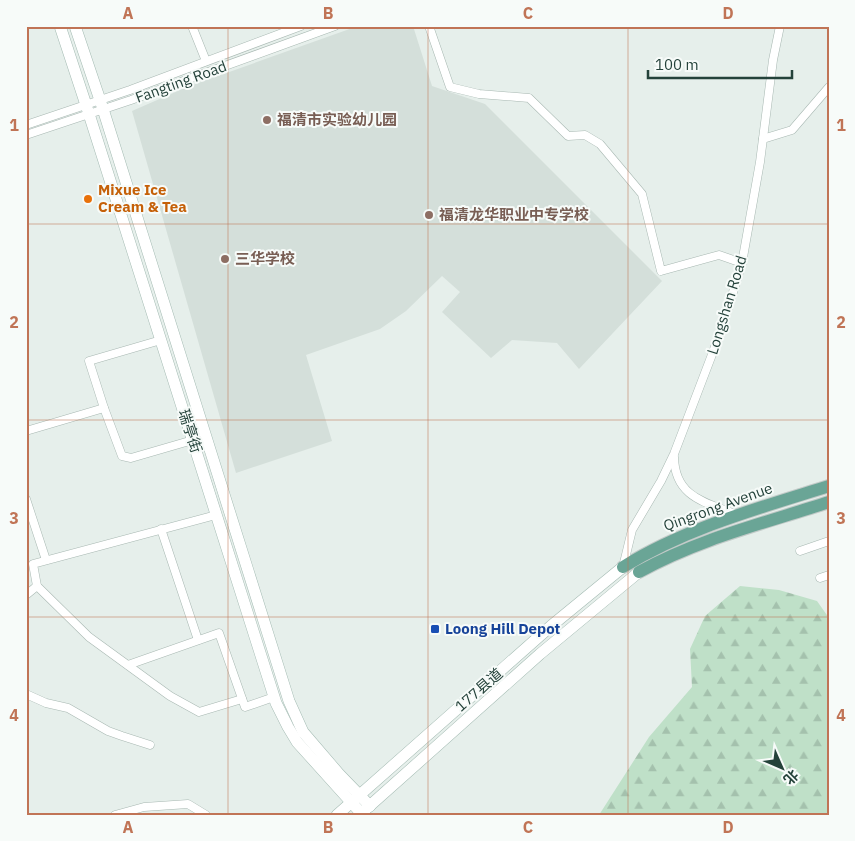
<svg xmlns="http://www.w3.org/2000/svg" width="855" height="841" viewBox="0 0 855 841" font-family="'IBM Plex Sans','Noto Sans SC',sans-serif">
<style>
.built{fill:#d4dfda}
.forest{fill:url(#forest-firs)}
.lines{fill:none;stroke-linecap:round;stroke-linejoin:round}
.street-casing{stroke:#a8b8b2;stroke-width:9}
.secondary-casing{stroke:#a4bbb3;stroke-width:12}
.primary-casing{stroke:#c2cac8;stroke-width:14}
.street{stroke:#fff;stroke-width:8}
.secondary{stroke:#fff;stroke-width:11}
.primary{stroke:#6aa596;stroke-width:12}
.grid{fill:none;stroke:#c07456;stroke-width:1;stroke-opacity:0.55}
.education-dot{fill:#8d6e63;stroke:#f7fbf9;stroke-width:2}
.food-dot{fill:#e8710a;stroke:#f7fbf9;stroke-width:2}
.transit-dot{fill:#1a4fb4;stroke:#f7fbf9;stroke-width:2}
.labels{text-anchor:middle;stroke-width:4;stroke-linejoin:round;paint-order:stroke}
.street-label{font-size:15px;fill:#24423a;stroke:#f7fbf9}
.education-label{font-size:15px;font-weight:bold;fill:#785e54;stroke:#f7fbf9;text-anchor:start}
.food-label{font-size:15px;font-weight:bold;fill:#c56008;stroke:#f7fbf9;text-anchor:start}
.transit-label{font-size:15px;font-weight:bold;fill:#164399;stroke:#f7fbf9;text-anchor:start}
.neatline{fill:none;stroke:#c07456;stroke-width:2}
.grid-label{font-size:16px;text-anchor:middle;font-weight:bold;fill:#c07456}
</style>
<defs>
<pattern id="forest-firs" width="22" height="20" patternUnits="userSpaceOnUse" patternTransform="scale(1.25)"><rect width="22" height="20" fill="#bfe0c8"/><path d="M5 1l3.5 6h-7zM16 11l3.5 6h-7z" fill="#a4c1ad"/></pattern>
</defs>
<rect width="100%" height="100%" fill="#e6efeb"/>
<!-- built -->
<path class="built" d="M358,26H413L432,86L485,104L662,281L579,369L557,343L512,340L491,358L442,312L460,292L442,276L406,311L380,329L306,355L332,441L236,473L132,111L187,87Z"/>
<!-- forest -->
<path class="forest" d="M740,586L779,590L817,601L829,618V815H599L649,737L692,687L690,649L705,616Z"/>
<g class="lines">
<defs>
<g id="street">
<path d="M192,26L206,61"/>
<path d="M429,26L450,87L479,94L529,98L568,136L585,135L600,144L642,194L661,271L719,255L742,263"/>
<path d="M26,125L130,90L301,26"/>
<path d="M26,135L131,100L335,26"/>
<path d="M763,139L792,130L829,87"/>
<path d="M104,408L122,456L131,458L193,440"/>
<path d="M26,431L104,408L89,361L161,340"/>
<path d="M674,457C675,498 706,502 737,515"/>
<path d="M26,499L46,560"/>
<path d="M216,515L33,564L37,586L89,637L170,696L199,712L242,699"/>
<path d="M161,529L198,640"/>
<path d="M800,551L829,541"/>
<path d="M623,567L632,530L661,481L674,454L721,331L742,263L760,162L773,60L780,26"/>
<path d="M820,578L829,575"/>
<path d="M26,595L37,586"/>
<path d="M128,665L219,633L245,707L274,697"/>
<path d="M26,694L46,703L68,708L108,731L122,736L150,745"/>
<path d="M115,815L144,807L188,804L206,815"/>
</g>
<g id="secondary">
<path d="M60,26L89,114L276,703L288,727L297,742L361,813"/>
<path d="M75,26L103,109L289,701L303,732L339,774L370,806"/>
<path d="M365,810L540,654L639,572"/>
<path d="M337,815L551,626L623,567"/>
</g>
<g id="primary">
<path d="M623,567C686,528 759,508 829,486"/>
<path d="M639,572C698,539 765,523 829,502"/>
</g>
</defs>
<!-- street casing -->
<use href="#street" class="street-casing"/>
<!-- secondary casing -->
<use href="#secondary" class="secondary-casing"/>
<!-- primary casing -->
<use href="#primary" class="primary-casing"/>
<!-- street -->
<use href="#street" class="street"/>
<!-- secondary -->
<use href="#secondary" class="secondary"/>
<!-- primary -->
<use href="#primary" class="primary"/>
</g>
<!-- grid -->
<path class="grid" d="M228,26V815M428,26V815M628,26V815M26,224H829M26,420H829M26,617H829"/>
<!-- markers -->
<g class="education-dot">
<circle cx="267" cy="120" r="5"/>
<circle cx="429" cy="215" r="5"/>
<circle cx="225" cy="259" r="5"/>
</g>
<circle class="food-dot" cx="88" cy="199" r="5"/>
<rect class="transit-dot" x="430" y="624" width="10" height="10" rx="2.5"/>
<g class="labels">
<!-- street labels -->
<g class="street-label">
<text transform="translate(181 82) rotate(-20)" y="5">Fangting Road</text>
<text transform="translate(727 305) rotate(-73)" y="5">Longshan Road</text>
<text transform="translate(190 431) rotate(72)" y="5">瑞亭街</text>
<text transform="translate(718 507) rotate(-20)" y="5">Qingrong Avenue</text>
<text transform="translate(479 690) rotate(-41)" y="5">177县道</text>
</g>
<!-- education labels -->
<g class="education-label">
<text x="277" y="125">福清市实验幼儿园</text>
<text x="439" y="220">福清龙华职业中专学校</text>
<text x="235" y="264">三华学校</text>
</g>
<!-- food labels -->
<g class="food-label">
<text x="98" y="195">Mixue Ice<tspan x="98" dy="17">Cream &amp; Tea</tspan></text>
</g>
<!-- transit labels -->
<g class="transit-label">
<text x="445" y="634">Loong Hill Depot</text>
</g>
</g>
<!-- border -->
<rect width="855" height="841" fill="none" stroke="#f7fbf9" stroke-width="55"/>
<!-- north arrow -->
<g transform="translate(782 768) rotate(135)" stroke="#f7fbf9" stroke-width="4" paint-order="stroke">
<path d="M0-4L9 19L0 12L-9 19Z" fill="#24423a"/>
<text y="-8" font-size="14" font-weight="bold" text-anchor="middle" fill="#24423a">北</text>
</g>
<!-- scale -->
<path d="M648 70v8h144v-8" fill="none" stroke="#24423a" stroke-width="2.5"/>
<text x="655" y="70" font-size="15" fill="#24423a" stroke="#f7fbf9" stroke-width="4" paint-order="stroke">100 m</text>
<rect x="28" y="28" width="800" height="786" class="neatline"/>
<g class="grid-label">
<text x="128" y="19">A</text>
<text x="328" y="19">B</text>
<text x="528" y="19">C</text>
<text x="728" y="19">D</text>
<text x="14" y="131">1</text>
<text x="841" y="131">1</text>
<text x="14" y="328">2</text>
<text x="841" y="328">2</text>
<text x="14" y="524">3</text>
<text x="841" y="524">3</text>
<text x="14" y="721">4</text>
<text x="841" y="721">4</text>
<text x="128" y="833">A</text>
<text x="328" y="833">B</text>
<text x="528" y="833">C</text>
<text x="728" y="833">D</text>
</g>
</svg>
